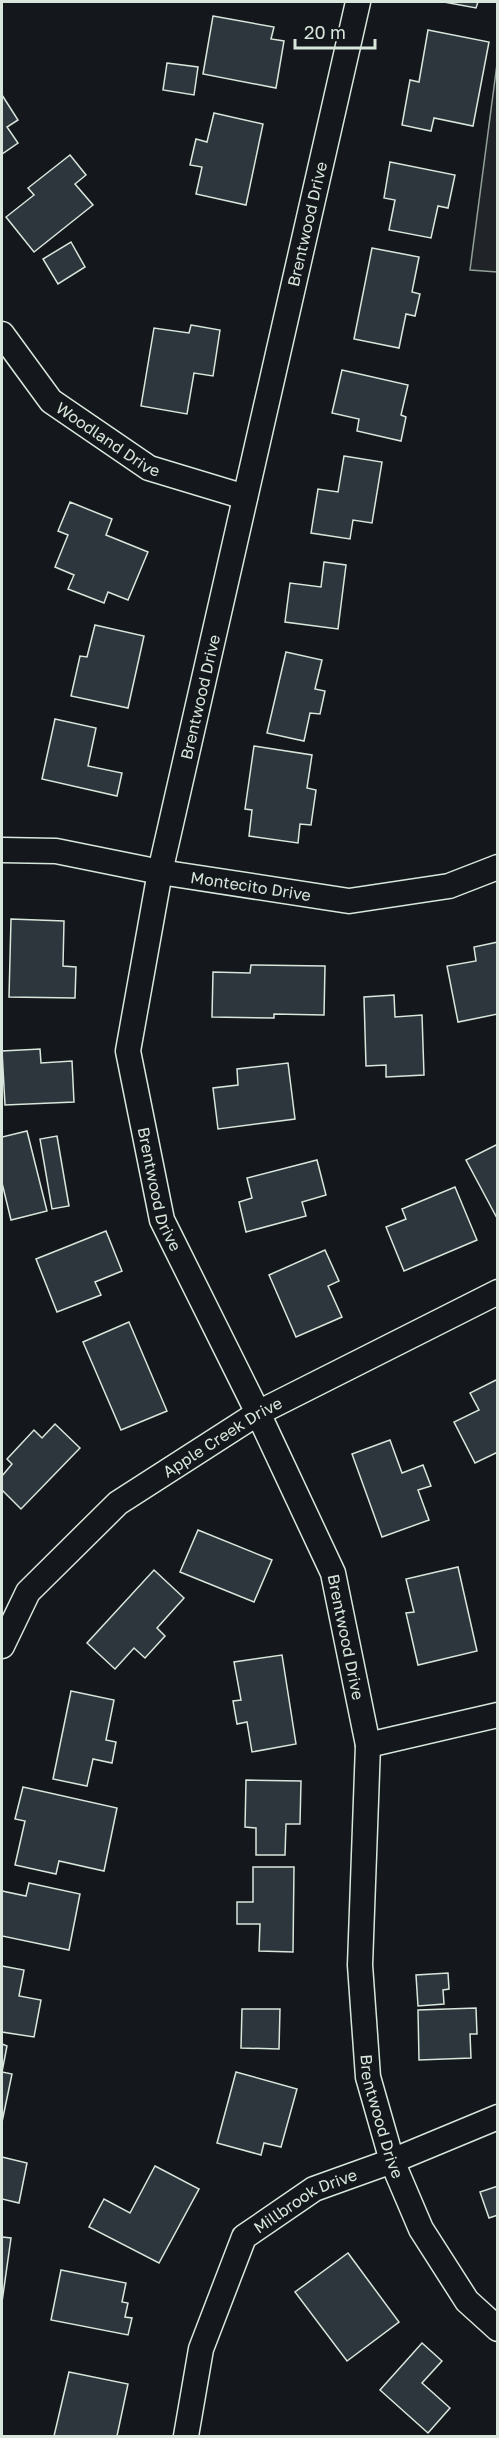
<svg xmlns="http://www.w3.org/2000/svg" width="499" height="2438" viewBox="0 0 499 2438" font-family="'Golos Text',sans-serif">
<style>
.green{fill:#202428;stroke:#939e99;stroke-width:1.5}
.building{fill:#2c363c;stroke:#d8e6dc;stroke-width:1.5}
.lines{fill:none;stroke-linecap:round;stroke-linejoin:round}
.street-casing{stroke:#d8e6dc;stroke-width:27}
.street{stroke:#14181c;stroke-width:24}
.labels{text-anchor:middle;stroke-width:4.5;stroke-linejoin:round;paint-order:stroke}
.street-label{font-size:16px;fill:#d8e6dc;stroke:#14181c}
</style>
<rect width="100%" height="100%" fill="#14181c"/>
<!-- green -->
<path class="green" d="M497,64V272L470,270Z"/>
<!-- building -->
<g class="building">
<path d="M444,2H478L476,8Z"/>
<path d="M213,16L274,27L271,39L284,41L276,88L203,74Z"/>
<path d="M428,30L489,42L473,126L434,118L431,131L402,125L410,80L419,82Z"/>
<path d="M167,63L198,67L194,95L163,90Z"/>
<path d="M2,95L18,120L7,127L18,143L2,154Z"/>
<path d="M214,113L263,124L246,205L196,194L202,167L190,165L196,139L207,142Z"/>
<path d="M70,155L86,175L75,184L93,205L34,252L6,217L34,195L28,188Z"/>
<path d="M390,162L455,175L448,208L438,206L431,238L389,230L395,200L384,198Z"/>
<path d="M71,242L85,267L58,284L43,259Z"/>
<path d="M372,248L419,257L412,292L420,294L415,316L406,314L399,348L354,339Z"/>
<path d="M191,325L220,330L213,376L194,373L187,414L141,406L154,328L189,333Z"/>
<path d="M342,370L408,385L401,415L406,417L401,441L357,431L359,419L332,413Z"/>
<path d="M344,456L382,462L372,523L353,520L350,539L311,533L318,489L338,492Z"/>
<path d="M70,502L112,519L106,535L148,552L128,600L108,592L104,603L68,589L74,575L55,567L68,535L58,531Z"/>
<path d="M324,562L346,565L338,629L285,622L290,583L321,587Z"/>
<path d="M95,625L144,636L128,708L71,696L80,656L87,657Z"/>
<path d="M286,652L322,660L315,689L325,691L320,714L310,713L304,741L267,733Z"/>
<path d="M55,719L96,728L88,766L122,773L117,796L42,779Z"/>
<path d="M254,746L312,755L307,788L316,790L311,825L300,824L298,843L249,836L252,810L245,809Z"/>
<path d="M11,919L64,921L63,966L76,967L75,998L9,997Z"/>
<path d="M498,942V1014L458,1022L447,966L476,961L474,947Z"/>
<path d="M251,965L325,966L324,1015L274,1014V1018L212,1017L213,972L250,973Z"/>
<path d="M394,995L395,1017L422,1015L424,1075L386,1077V1065L366,1066L364,997Z"/>
<path d="M40,1049L41,1063L72,1061L74,1102L5,1105L2,1051Z"/>
<path d="M288,1063L295,1119L218,1129L213,1088L238,1085L237,1069Z"/>
<path d="M27,1131L47,1211L11,1220L2,1183V1137Z"/>
<path d="M57,1136L69,1206L52,1209L40,1139Z"/>
<path d="M498,1144V1220L466,1160Z"/>
<path d="M317,1160L326,1195L302,1202L306,1216L246,1232L239,1202L252,1198L247,1178Z"/>
<path d="M455,1187L477,1240L404,1271L386,1227L406,1219L402,1209Z"/>
<path d="M106,1231L122,1271L95,1282L101,1295L57,1312L36,1259Z"/>
<path d="M325,1250L339,1281L328,1286L342,1317L296,1337L269,1275Z"/>
<path d="M129,1322L167,1411L121,1430L83,1342Z"/>
<path d="M498,1379V1452L475,1463L454,1422L479,1410L470,1393Z"/>
<path d="M55,1424L80,1448L21,1509L2,1490V1476L12,1464L7,1459L34,1430L42,1438Z"/>
<path d="M390,1440L402,1473L423,1465L431,1486L418,1490L429,1520L382,1537L352,1454Z"/>
<path d="M198,1530L272,1560L254,1602L180,1572Z"/>
<path d="M458,1567L477,1651L418,1665L406,1613L414,1612L406,1579Z"/>
<path d="M154,1570L184,1598L157,1628L165,1636L145,1658L134,1648L115,1669L87,1643Z"/>
<path d="M282,1655L296,1744L252,1752L247,1722L237,1724L233,1701L241,1700L234,1662Z"/>
<path d="M71,1691L114,1700L106,1740L116,1742L112,1763L93,1759L87,1786L53,1779Z"/>
<path d="M246,1780L301,1781L300,1824H286L285,1855H256V1828L245,1827Z"/>
<path d="M23,1787L117,1808L104,1871L59,1861L56,1874L15,1865L25,1821L15,1819Z"/>
<path d="M253,1867H294L293,1952L259,1951L260,1924H237V1902H253Z"/>
<path d="M29,1883L80,1894L69,1950L2,1936V1891L26,1896Z"/>
<path d="M2,1966L24,1970L19,1996L41,2000L34,2037L2,2032Z"/>
<path d="M448,1973L449,1989L443,1990L444,2004L418,2006L416,1975Z"/>
<path d="M476,2008L477,2034H470L471,2058L419,2060L418,2010Z"/>
<path d="M242,2009H280L279,2049L241,2048Z"/>
<path d="M2,2044L7,2046L2,2072L12,2074L2,2122Z"/>
<path d="M236,2072L297,2089L281,2147L264,2143L261,2155L217,2143Z"/>
<path d="M2,2157L27,2163L19,2203L2,2199Z"/>
<path d="M155,2166L199,2189L159,2263L89,2227L104,2199L130,2213Z"/>
<path d="M498,2186V2215L489,2218L480,2192Z"/>
<path d="M2,2237L11,2238L2,2302Z"/>
<path d="M348,2253L399,2322L347,2361L295,2292Z"/>
<path d="M61,2270L126,2283L122,2302L128,2303L125,2317L132,2318L128,2335L51,2320Z"/>
<path d="M422,2343L442,2361L422,2383L450,2408L428,2433L380,2390Z"/>
<path d="M69,2372L128,2384L117,2436H54Z"/>
</g>
<g class="lines">
<defs>
<g id="street">
<path id="s1" d="M358,2L160,872L128,1051L162,1220L258,1413L333,1573L368,1745L360,1965L368,2077L392,2161L421,2229L467,2301L498,2329"/>
<path id="s2" d="M2,334L51,401L149,468L245,497"/>
<path id="s3" d="M2,850L56,851L160,872L349,901L449,886L498,867"/>
<path id="s4" d="M2,1646L28,1592L118,1503L258,1413L498,1292"/>
<path d="M368,1745L498,1715"/>
<path id="s5" d="M186,2436L201,2349L244,2237L314,2189L392,2161L498,2117"/>
</g>
</defs>
<!-- street casing -->
<use href="#street" class="street-casing"/>
<!-- street -->
<use href="#street" class="street"/>
</g>
<g class="labels">
<!-- street labels -->
<g class="street-label">
<text transform="translate(307 224) rotate(-77)" y="6">Brentwood Drive</text>
<text dy="6" stroke="none"><textPath href="#s2" startOffset="152">Woodland Drive</textPath></text>
<text transform="translate(200 697) rotate(-77)" y="6">Brentwood Drive</text>
<text dy="6" stroke="none"><textPath href="#s3" startOffset="252">Montecito Drive</textPath></text>
<text dy="6" stroke="none"><textPath href="#s1" startOffset="1216">Brentwood Drive</textPath></text>
<text dy="6" stroke="none"><textPath href="#s4" startOffset="310">Apple Creek Drive</textPath></text>
<text dy="6" stroke="none"><textPath href="#s1" startOffset="1704">Brentwood Drive</textPath></text>
<text dy="6" stroke="none"><textPath href="#s1" startOffset="2188">Brentwood Drive</textPath></text>
<text dy="6" stroke="none"><textPath href="#s5" startOffset="280">Millbrook Drive</textPath></text>
</g>
</g>
<!-- border -->
<rect width="499" height="2438" fill="none" stroke="#d8e6dc" stroke-width="6"/>
<!-- scale -->
<path d="M295 39v9h80v-9" fill="none" stroke="#d8e6dc" stroke-width="3"/>
<text x="304" y="39" font-size="18" fill="#d8e6dc" stroke="#14181c" stroke-width="4.5" paint-order="stroke">20 m</text>
</svg>
